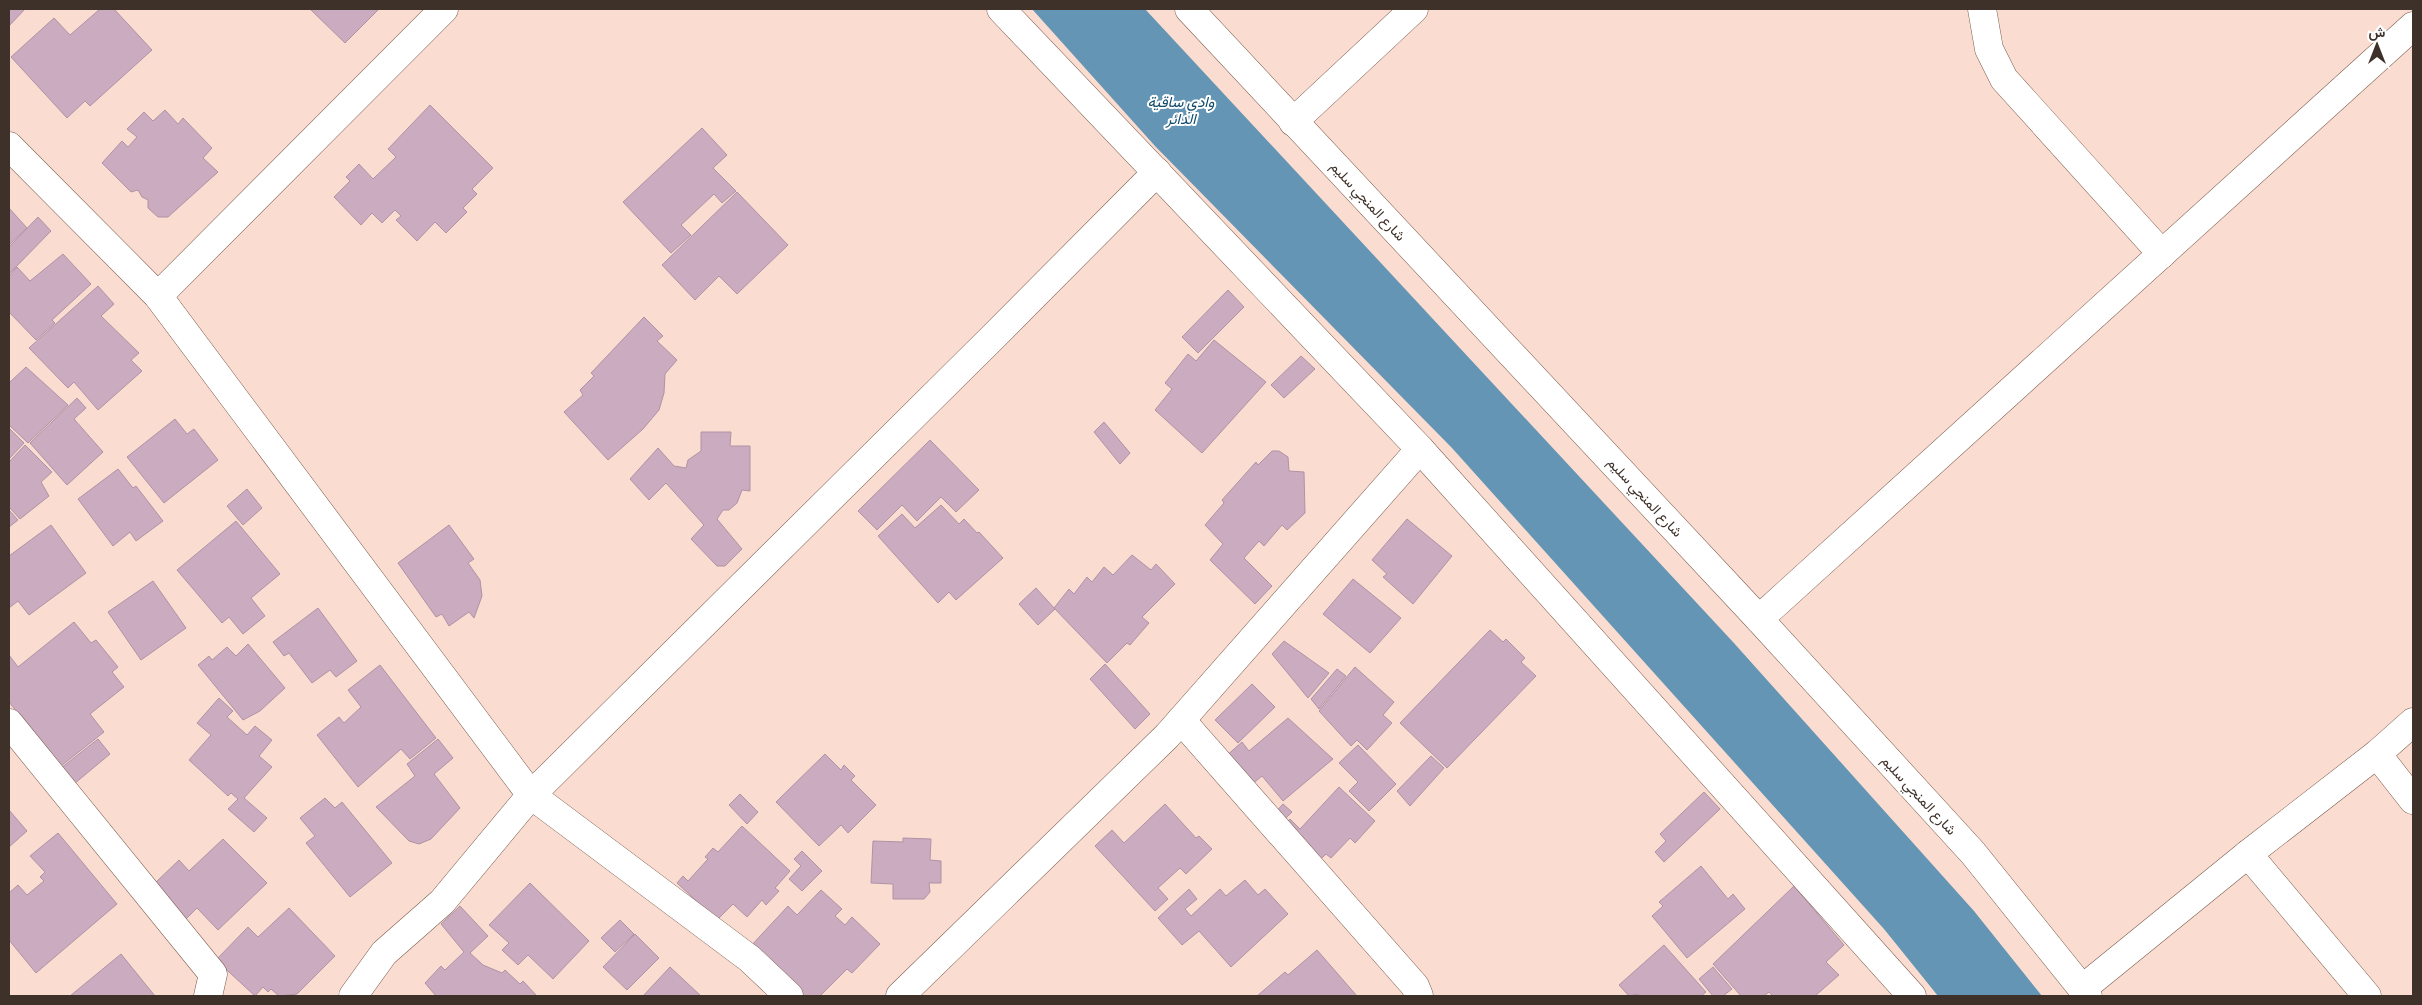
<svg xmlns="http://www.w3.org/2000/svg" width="2422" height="1005" viewBox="0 0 2422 1005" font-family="Signika,Vazirmatn,sans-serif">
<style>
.water{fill:#6595b4}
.building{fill:#caabbf;stroke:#b092a6}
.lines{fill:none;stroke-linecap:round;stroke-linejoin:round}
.minor-casing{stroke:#7b5d4f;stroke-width:29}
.secondary-casing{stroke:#7b5d4f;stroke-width:29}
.minor{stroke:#fff;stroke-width:28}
.secondary{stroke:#fff;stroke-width:28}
.labels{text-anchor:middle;stroke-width:4;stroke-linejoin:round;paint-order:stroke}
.street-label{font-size:14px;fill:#3e312a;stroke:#fff}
.water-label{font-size:15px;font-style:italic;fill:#0f4c6d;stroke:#fff}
</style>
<rect width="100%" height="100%" fill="#faddd0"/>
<!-- water -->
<path class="water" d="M1032,9H1145L1733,642L1974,911L2042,996H1938L1884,929L1452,448L1155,146Z"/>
<!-- building -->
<g class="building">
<path d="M9,9H25L9,26Z"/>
<path d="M100,9H114L152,50L90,106L85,101L67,118L11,57L54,18L70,35Z"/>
<path d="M310,9H379L345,43Z"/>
<path d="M430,105L493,168L472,189L477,194L463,208L467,212L446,233L435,222L417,241L396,220L401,216L395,210L382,223L372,213L361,225L334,197L350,181L346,177L359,164L373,179L396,157L388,149Z"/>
<path d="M165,110L178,124L183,118L212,148L203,158L218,172L168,217H158L148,208V200L142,197L138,190L131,192L102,163L122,141L128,147L137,137L127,129L144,112L153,121Z"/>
<path d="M702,128L727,155L713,168L736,191L722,203L714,194L681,225L691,235L671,253L623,202Z"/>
<path d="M737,192L788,245L737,294L719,276L695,300L662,265Z"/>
<path d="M9,208L27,228L9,245Z"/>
<path d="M38,217L51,231L9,274V247Z"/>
<path d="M63,254L91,284L52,320L55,323L36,340L9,312V276L17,267L30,281Z"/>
<path d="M98,286L114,304L101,316L139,353L131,360L142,371L98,410L74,382L68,388L29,348Z"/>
<path d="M1228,290L1244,307L1198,353L1182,337Z"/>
<path d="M644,317L663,336L657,341L677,360L665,374L664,393L659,410L643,429L608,460L564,412L583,395L580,390L594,376L591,373Z"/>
<path d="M1214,340L1266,382L1202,453L1155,410L1172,389L1165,383L1188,354L1196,361Z"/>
<path d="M1301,356L1315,369L1284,398L1271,385Z"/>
<path d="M26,367L68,405L28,443L9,425V383Z"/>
<path d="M77,398L86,408L74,419L103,452L67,485L30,443Z"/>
<path d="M175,419L187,434L194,429L218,460L164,503L127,457Z"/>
<path d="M1104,422L1130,453L1120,464L1094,432Z"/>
<path d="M9,428L24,443L9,459Z"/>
<path d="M701,432H731L730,446H750V491L742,490L737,503L729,510H723L717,519L742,549L725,566H717L691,539L704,525L666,483L649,500L630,479L658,448L674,466L686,468L688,460L701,451Z"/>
<path d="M930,440L979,490L956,512L941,497L917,521L902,505L877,530L858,511Z"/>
<path d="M25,445L52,472L41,482L49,496L20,519L9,507V462Z"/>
<path d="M1272,451H1279L1288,457L1289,471L1304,472L1305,513L1287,530L1282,525L1264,546L1259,541L1244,558L1272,586L1255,604L1210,560L1223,544L1205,525L1224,503L1222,500L1256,462L1258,465Z"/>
<path d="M118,469L133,488L136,486L163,521L136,541L130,532L113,546L78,499Z"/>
<path d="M247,489L262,508L243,525L227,506Z"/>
<path d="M941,505L959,524L964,519L977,533L979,532L1003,558L956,600L949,592L938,603L878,536L902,514L915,528Z"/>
<path d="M9,510L18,520L9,527Z"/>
<path d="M1407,519L1452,556L1413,604L1383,577L1387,574L1372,560Z"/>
<path d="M236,521L280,574L251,598L265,616L243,634L229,617L222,623L177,570Z"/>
<path d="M51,525L86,573L29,615L18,601L9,608V556Z"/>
<path d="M449,525L474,559L468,563L480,580L482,596L474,618L469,612L449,626L442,614L436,617L398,563Z"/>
<path d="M1132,555L1151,570L1156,564L1175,584L1142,617L1149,623L1130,645L1127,643L1107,663L1054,608L1069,589L1074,594L1087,577L1092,582L1104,567L1113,575Z"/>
<path d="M1353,579L1401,618L1370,653L1323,614Z"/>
<path d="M153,581L186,628L141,660L108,612Z"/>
<path d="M1036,588L1055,609L1038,625L1019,604Z"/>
<path d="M318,608L357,661L336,677L330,670L312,683L289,653L284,656L273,642Z"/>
<path d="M74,622L91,643L96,640L118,667L112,672L124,687L90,714L104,732L61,766L9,702V655L18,667Z"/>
<path d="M1490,630L1503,642L1506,639L1525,658L1521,662L1536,676L1447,768L1400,723Z"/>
<path d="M1284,641L1329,673L1308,698L1272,654Z"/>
<path d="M248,644L285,688L260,711L243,720L198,665L209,656L212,660L227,647L236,656Z"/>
<path d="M1105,664L1150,714L1135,729L1090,679Z"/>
<path d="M380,665L436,738L410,759L401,749L358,787L317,735L339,717L344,723L361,707L348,690Z"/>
<path d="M1355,667L1394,702L1383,715L1392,723L1367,750L1357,740L1351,746L1319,711Z"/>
<path d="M1337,669L1346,676L1319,709L1311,699Z"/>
<path d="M1252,684L1275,707L1238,743L1215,720Z"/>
<path d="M219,698L233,711L227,717L247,735L255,726L272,740L259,756L272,767L244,798L267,818L254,832L228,809L238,799L231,793L228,796L189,760L211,735L197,723Z"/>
<path d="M1288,718L1333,759L1283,801L1262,776L1250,786L1225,757L1242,742L1249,751Z"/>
<path d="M98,739L110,754L74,784L61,768Z"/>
<path d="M438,739L453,758L434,774L460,808L431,839L419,844L409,841L376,807L415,776L407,764Z"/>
<path d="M1358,745L1396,784L1369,811L1349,791L1358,782L1339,763Z"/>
<path d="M825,754L841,770L844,765L855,776L851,780L876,805L848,833L841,825L819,846L776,802Z"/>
<path d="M1431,756L1444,768L1410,806L1397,791Z"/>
<path d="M1339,787L1375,821L1355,843L1350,838L1331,858L1326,854L1319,861L1283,827L1290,819L1300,829Z"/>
<path d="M1704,792L1720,809L1664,862L1655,852L1666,841L1660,834Z"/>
<path d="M740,794L758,812L747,824L729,805Z"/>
<path d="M325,798L335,808L342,802L392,863L350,897L306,843L315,836L300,818Z"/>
<path d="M1165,804L1196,838L1199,836L1212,849L1186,874L1180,868L1158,888L1168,899L1155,911L1095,846L1112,830L1124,843Z"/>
<path d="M1283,804L1292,812L1279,825L1271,817Z"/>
<path d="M9,810L27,831L9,847Z"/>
<path d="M742,826L790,871L775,888L779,891L766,905L762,900L747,917L733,904L717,920L677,883L683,876L688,881L708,859L705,857L713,848L718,852Z"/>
<path d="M58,833L117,904L36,973L9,940V893L18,885L27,895L44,881L40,877L45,872L30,856Z"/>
<path d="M903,838L931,839L930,860L941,861V883H929L930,892L924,899H893V884L871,883L873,841L903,842Z"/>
<path d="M223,839L267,883L218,930L197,908L186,919L153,885L179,860L189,871Z"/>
<path d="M802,851L822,871L802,891L789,879L801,866L794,859Z"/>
<path d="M1701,866L1728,899L1733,894L1745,909L1687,958L1652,916L1663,906L1659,902Z"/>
<path d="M1245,880L1258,895L1265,889L1288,914L1231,967L1199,931L1182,945L1158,918L1189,889L1197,899L1185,909L1191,916L1220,889L1226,896Z"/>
<path d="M530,883L589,941L553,979L528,955L518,965L502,950L509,943L489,925Z"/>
<path d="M1794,886L1844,945L1826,962L1839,975L1815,996H1773L1769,992L1764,996H1741L1713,964Z"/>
<path d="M821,890L842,909L835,916L845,925L852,917L880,944L852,973L847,969L820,996H800L749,948L788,906L797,915Z"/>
<path d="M460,906L488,936L470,953L483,965L502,973L505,970L520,984L523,981L537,996H436L425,983L441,966L445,970L464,952L441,924Z"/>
<path d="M289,908L335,956L297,994L279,996L271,989L268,992L263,987L255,996L216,960L248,927L258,937Z"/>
<path d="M620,920L634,934L615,952L601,938Z"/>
<path d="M635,934L659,958L627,990L603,967Z"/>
<path d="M1664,945L1706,992L1701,996H1640L1638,994L1629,996L1619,985Z"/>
<path d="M1317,950L1357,996H1257L1285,972L1288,975Z"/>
<path d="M121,954L155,996H70Z"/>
<path d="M670,967L701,996H643Z"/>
<path d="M1713,967L1732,989L1723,996H1713L1699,979Z"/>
</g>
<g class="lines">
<defs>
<g id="minor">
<path d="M1982,9L1989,49L2004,79L2162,254"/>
<path d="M1293,122L1414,9"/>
<path d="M9,146L158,296L531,795L442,902L384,953L353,996"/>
<path d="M158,296L444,9"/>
<path d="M1759,619L2413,26"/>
<path d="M1181,720L1415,986L1419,996"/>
<path d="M9,723L213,974L208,996"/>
<path d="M2377,754L2413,800"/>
<path d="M2082,989L2248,854"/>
<path d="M789,996L750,959L531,795L994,336L1157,172"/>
<path d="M900,996L1167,736L1420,449"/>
<path d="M2367,996L2248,854L2377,754L2413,722"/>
</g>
<g id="secondary">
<path d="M1001,9L1420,449L1912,996"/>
<path d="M1189,9L1759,619L1973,853L2088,996"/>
</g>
</defs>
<!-- minor casing -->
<use href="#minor" class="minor-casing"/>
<!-- secondary casing -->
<use href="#secondary" class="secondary-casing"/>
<!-- minor -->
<use href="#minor" class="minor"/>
<!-- secondary -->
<use href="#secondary" class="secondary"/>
</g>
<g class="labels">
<!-- street labels -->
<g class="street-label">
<text transform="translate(1368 201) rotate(47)" y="5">شارع المنجي سليم</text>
<text transform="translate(1645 497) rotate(47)" y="5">شارع المنجي سليم</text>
<text transform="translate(1919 795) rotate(47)" y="5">شارع المنجي سليم</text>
</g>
<!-- water labels -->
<g class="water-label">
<text x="1181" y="107">وادي ساقية<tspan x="1181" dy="17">الدائر</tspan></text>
</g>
</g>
<!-- border -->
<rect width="2422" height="1005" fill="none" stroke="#3e312a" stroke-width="20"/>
<!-- north arrow -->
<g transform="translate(2377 45)" stroke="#ffffff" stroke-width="4" paint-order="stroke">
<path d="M0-4L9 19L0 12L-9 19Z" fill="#3e312a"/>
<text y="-8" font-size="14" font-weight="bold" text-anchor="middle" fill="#3e312a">ش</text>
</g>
</svg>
